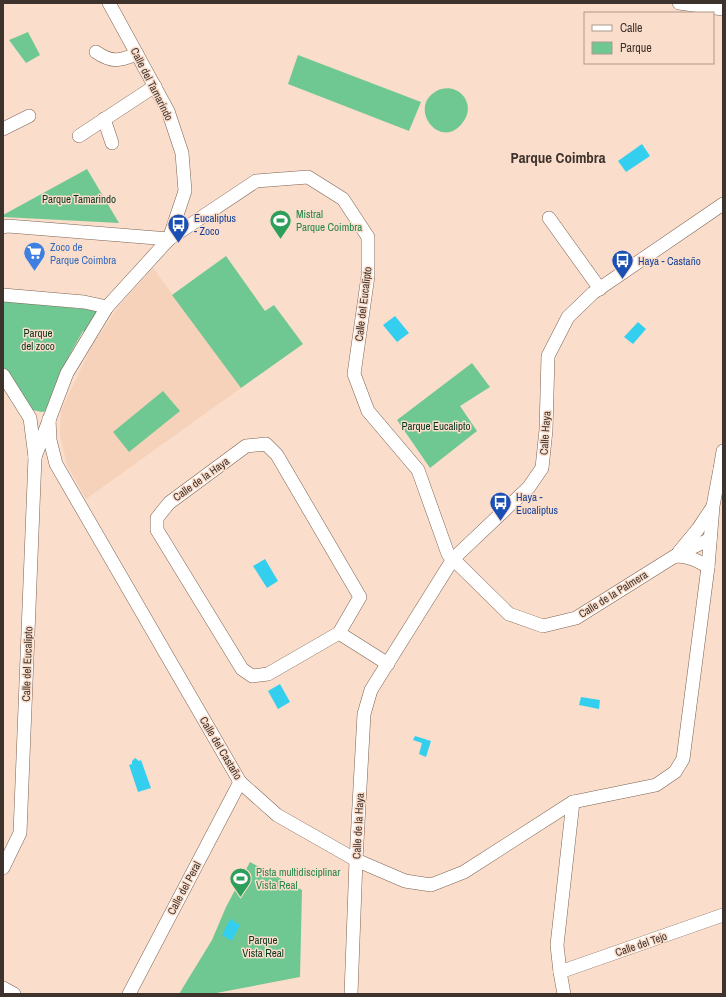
<svg xmlns="http://www.w3.org/2000/svg" width="726" height="997" viewBox="0 0 726 997" font-family="'Archivo Narrow',sans-serif">
<style>
.built{fill:#f6d2bb}
.green{fill:#6fc892}
.water{fill:#34cfee}
.lines{fill:none;stroke-linecap:round;stroke-linejoin:round}
.minor-casing{stroke:#7c6353;stroke-width:14}
.minor{stroke:#fff;stroke-width:13}
.labels{text-anchor:middle;stroke-width:3;stroke-linejoin:round;paint-order:stroke}
.street-label{font-size:11px;fill:#3e332c;stroke:#fbddcb}
.park-label{font-size:11px;fill:#08351e;stroke:#fbddcb}
.leisure-label{font-size:11px;fill:#27864d;stroke:#fbddcb;text-anchor:start}
.transit-label{font-size:11px;fill:#164399;stroke:#fbddcb;text-anchor:start}
.shop-label{font-size:11px;fill:#366cbe;stroke:#fbddcb;text-anchor:start}
.district-label{font-size:15px;font-weight:bold;fill:#3e332c;stroke:#fbddcb}
</style>
<rect width="100%" height="100%" fill="#fbddcb"/>
<!-- built -->
<path class="built" d="M153,268L241,388L86,499L67,465L60,435L61,410L92,346L118,307Z"/>
<!-- green -->
<g class="green">
<path d="M28,32L40,55L26,63L9,40Z"/>
<path d="M298,55L421,102L409,131L288,84Z"/>
<path d="M441,89C445,88 450,88 453,89C466,93 472,108 465,119C443,157 402,104 441,89Z"/>
<path d="M87,169L119,223L3,217V215Z"/>
<path d="M226,256L265,311L274,305L303,344L241,388L172,295Z"/>
<path d="M3,301L83,309L84,305L97,311L88,326L87,334L83,331L70,354L46,411L42,412L32,410L3,370Z"/>
<path d="M472,363L490,387L460,406L477,431L430,468L397,420Z"/>
<path d="M163,391L180,411L129,452L113,432Z"/>
<path d="M250,862L302,890L300,977L211,994H179L212,940L226,907Z"/>
</g>
<!-- water -->
<g class="water">
<path d="M642,144L650,156L626,172L618,161Z"/>
<path d="M395,316L409,333L397,342L383,325Z"/>
<path d="M638,322L646,329L633,344L624,337Z"/>
<path d="M265,559L278,581L267,588L253,566Z"/>
<path d="M280,684L290,702L278,709L268,691Z"/>
<path d="M581,697L600,700L599,709L579,705Z"/>
<path d="M415,736L431,741L426,757L419,754L422,743L413,740Z"/>
<path d="M135,758L139,761L141,760L151,788L138,792L129,765L132,764V761Z"/>
<path d="M230,919L240,925L232,941L222,935Z"/>
</g>
<g class="lines">
<defs>
<g id="minor">
<path d="M679,3L723,9"/>
<path d="M96,52C112,63 119,61 137,54"/>
<path d="M104,119L112,143"/>
<path d="M3,129L29,116"/>
<path d="M79,136L155,86"/>
<path d="M549,218L600,289"/>
<path d="M3,227L8,226L169,239L185,191L182,153L168,111L109,3"/>
<path d="M3,295L84,302L107,307"/>
<path d="M3,375L30,418L35,457L20,833L3,868"/>
<path d="M49,419L50,440L56,464L240,782L277,815L356,860L405,881L431,885L464,872L573,802L656,785L675,772L683,759L708,567L713,506L720,469L723,466"/>
<path d="M35,457L67,373L107,307L169,239L256,181L308,177L343,199L368,237V276L354,374L368,411L418,470L448,554L509,614L543,626L576,618L675,556L710,539"/>
<path d="M720,469L723,451"/>
<path d="M679,552L698,529L712,508"/>
<path d="M675,556C688,556 697,560 708,567"/>
<path d="M339,633L360,597L277,455L266,444L246,446L169,503L157,518V530L242,669L252,676L268,674L339,633L388,664"/>
<path d="M560,972L723,915"/>
<path d="M3,988L14,994"/>
<path d="M129,994L240,782"/>
<path d="M351,994L356,860L364,714L371,690L453,559L529,487L542,468L546,430L548,356L568,317L593,293L723,204"/>
<path d="M564,994L560,972L557,945L573,802"/>
</g>
</defs>
<!-- minor casing -->
<use href="#minor" class="minor-casing"/>
<!-- minor -->
<use href="#minor" class="minor"/>
</g>
<!-- icons -->
<defs>
<symbol id="stadium-pin" viewBox="-11 -11 22 30"><path d="M0 17L-7.5 6A9.5 9.5 0 1 1 7.5 6Z" fill="#2e9e5b" stroke="#fbddcb"/><path d="M0-5a6.5 5 0 1 0 0 10a6.5 5 0 1 0 0-10ZM-3.5-1.8h7v3.6h-7Z" fill="#fff"/></symbol>
<symbol id="bus-pin" viewBox="-11 -11 22 30"><path d="M0 17L-7.5 6A9.5 9.5 0 1 1 7.5 6Z" fill="#1a4fb4" stroke="#fbddcb"/><path d="M-5-6H5V4H4V6H2V4H-2V6H-4V4H-5ZM-3.5-4V0h7V-4ZM-3.5 1.2v1.5H-2V1.2ZM2 1.2v1.5H3.5V1.2Z" fill="#fff"/></symbol>
<symbol id="supermarket-pin" viewBox="-11 -11 22 30"><path d="M0 17L-7.5 6A9.5 9.5 0 1 1 7.5 6Z" fill="#3f7fe0" stroke="#fbddcb"/><path d="M-6-5.5h2.5l.6 2H6L4.5 2H-2.5L-4.4-4H-6ZM-1.5 3.2a1.3 1.3 0 1 0 .1 0ZM3 3.2a1.3 1.3 0 1 0 .1 0Z" fill="#fff"/></symbol>
</defs>
<g fill-rule="evenodd">
<use href="#stadium-pin" x="268" y="208" width="25" height="34"/>
<use href="#bus-pin" x="166" y="212" width="25" height="34"/>
<use href="#supermarket-pin" x="22" y="240" width="25" height="34"/>
<use href="#bus-pin" x="610" y="248" width="25" height="34"/>
<use href="#bus-pin" x="488" y="490" width="25" height="34"/>
<use href="#stadium-pin" x="228" y="866" width="25" height="34"/>
</g>
<g class="labels">
<!-- street labels -->
<g class="street-label">
<text transform="translate(152 84) rotate(63)" y="4">Calle del Tamarindo</text>
<text transform="translate(363 304) rotate(-83)" y="4">Calle del Eucalipto</text>
<text transform="translate(545 433) rotate(-86)" y="4">Calle Haya</text>
<text transform="translate(201 479) rotate(-36)" y="4">Calle de la Haya</text>
<text transform="translate(613 594) rotate(-32)" y="4">Calle de la Palmera</text>
<text transform="translate(27 664) rotate(-88)" y="4">Calle del Eucalipto</text>
<text transform="translate(221 748) rotate(59)" y="4">Calle del Castaño</text>
<text transform="translate(358 826) rotate(-87)" y="4">Calle de la Haya</text>
<text transform="translate(184 888) rotate(-62)" y="4">Calle del Peral</text>
<text transform="translate(641 944) rotate(-19)" y="4">Calle del Tejo</text>
</g>
<!-- park labels -->
<g class="park-label">
<text x="79" y="203">Parque Tamarindo</text>
<text x="38" y="337">Parque<tspan x="38" dy="13">del zoco</tspan></text>
<text x="436" y="430">Parque Eucalipto</text>
<text x="263" y="944">Parque<tspan x="263" dy="13">Vista Real</tspan></text>
</g>
<!-- leisure labels -->
<g class="leisure-label">
<text x="296" y="218">Mistral<tspan x="296" dy="13">Parque Coimbra</tspan></text>
<text x="256" y="876">Pista multidisciplinar<tspan x="256" dy="13">Vista Real</tspan></text>
</g>
<!-- transit labels -->
<g class="transit-label">
<text x="194" y="222">Eucaliptus<tspan x="194" dy="13">- Zoco</tspan></text>
<text x="638" y="265">Haya - Castaño</text>
<text x="516" y="501">Haya -<tspan x="516" dy="13">Eucaliptus</tspan></text>
</g>
<!-- shop labels -->
<g class="shop-label">
<text x="50" y="251">Zoco de<tspan x="50" dy="13">Parque Coimbra</tspan></text>
</g>
<!-- district labels -->
<g class="district-label">
<text x="558" y="163">Parque Coimbra</text>
</g>
</g>
<!-- border -->
<rect width="726" height="997" fill="none" stroke="#3e332c" stroke-width="8"/>
<!-- legend -->
<rect x="584" y="12" width="130" height="52" fill="#fbddcb" stroke="#af998b"/>
<rect x="592" y="25" width="20" height="6" fill="#ffffff" stroke="#af998b"/>
<text x="620" y="32" font-size="12" fill="#3e332c">Calle</text>
<rect x="592" y="42" width="20" height="12" fill="#6fc892" stroke="#af998b"/>
<text x="620" y="52" font-size="12" fill="#3e332c">Parque</text>
</svg>
